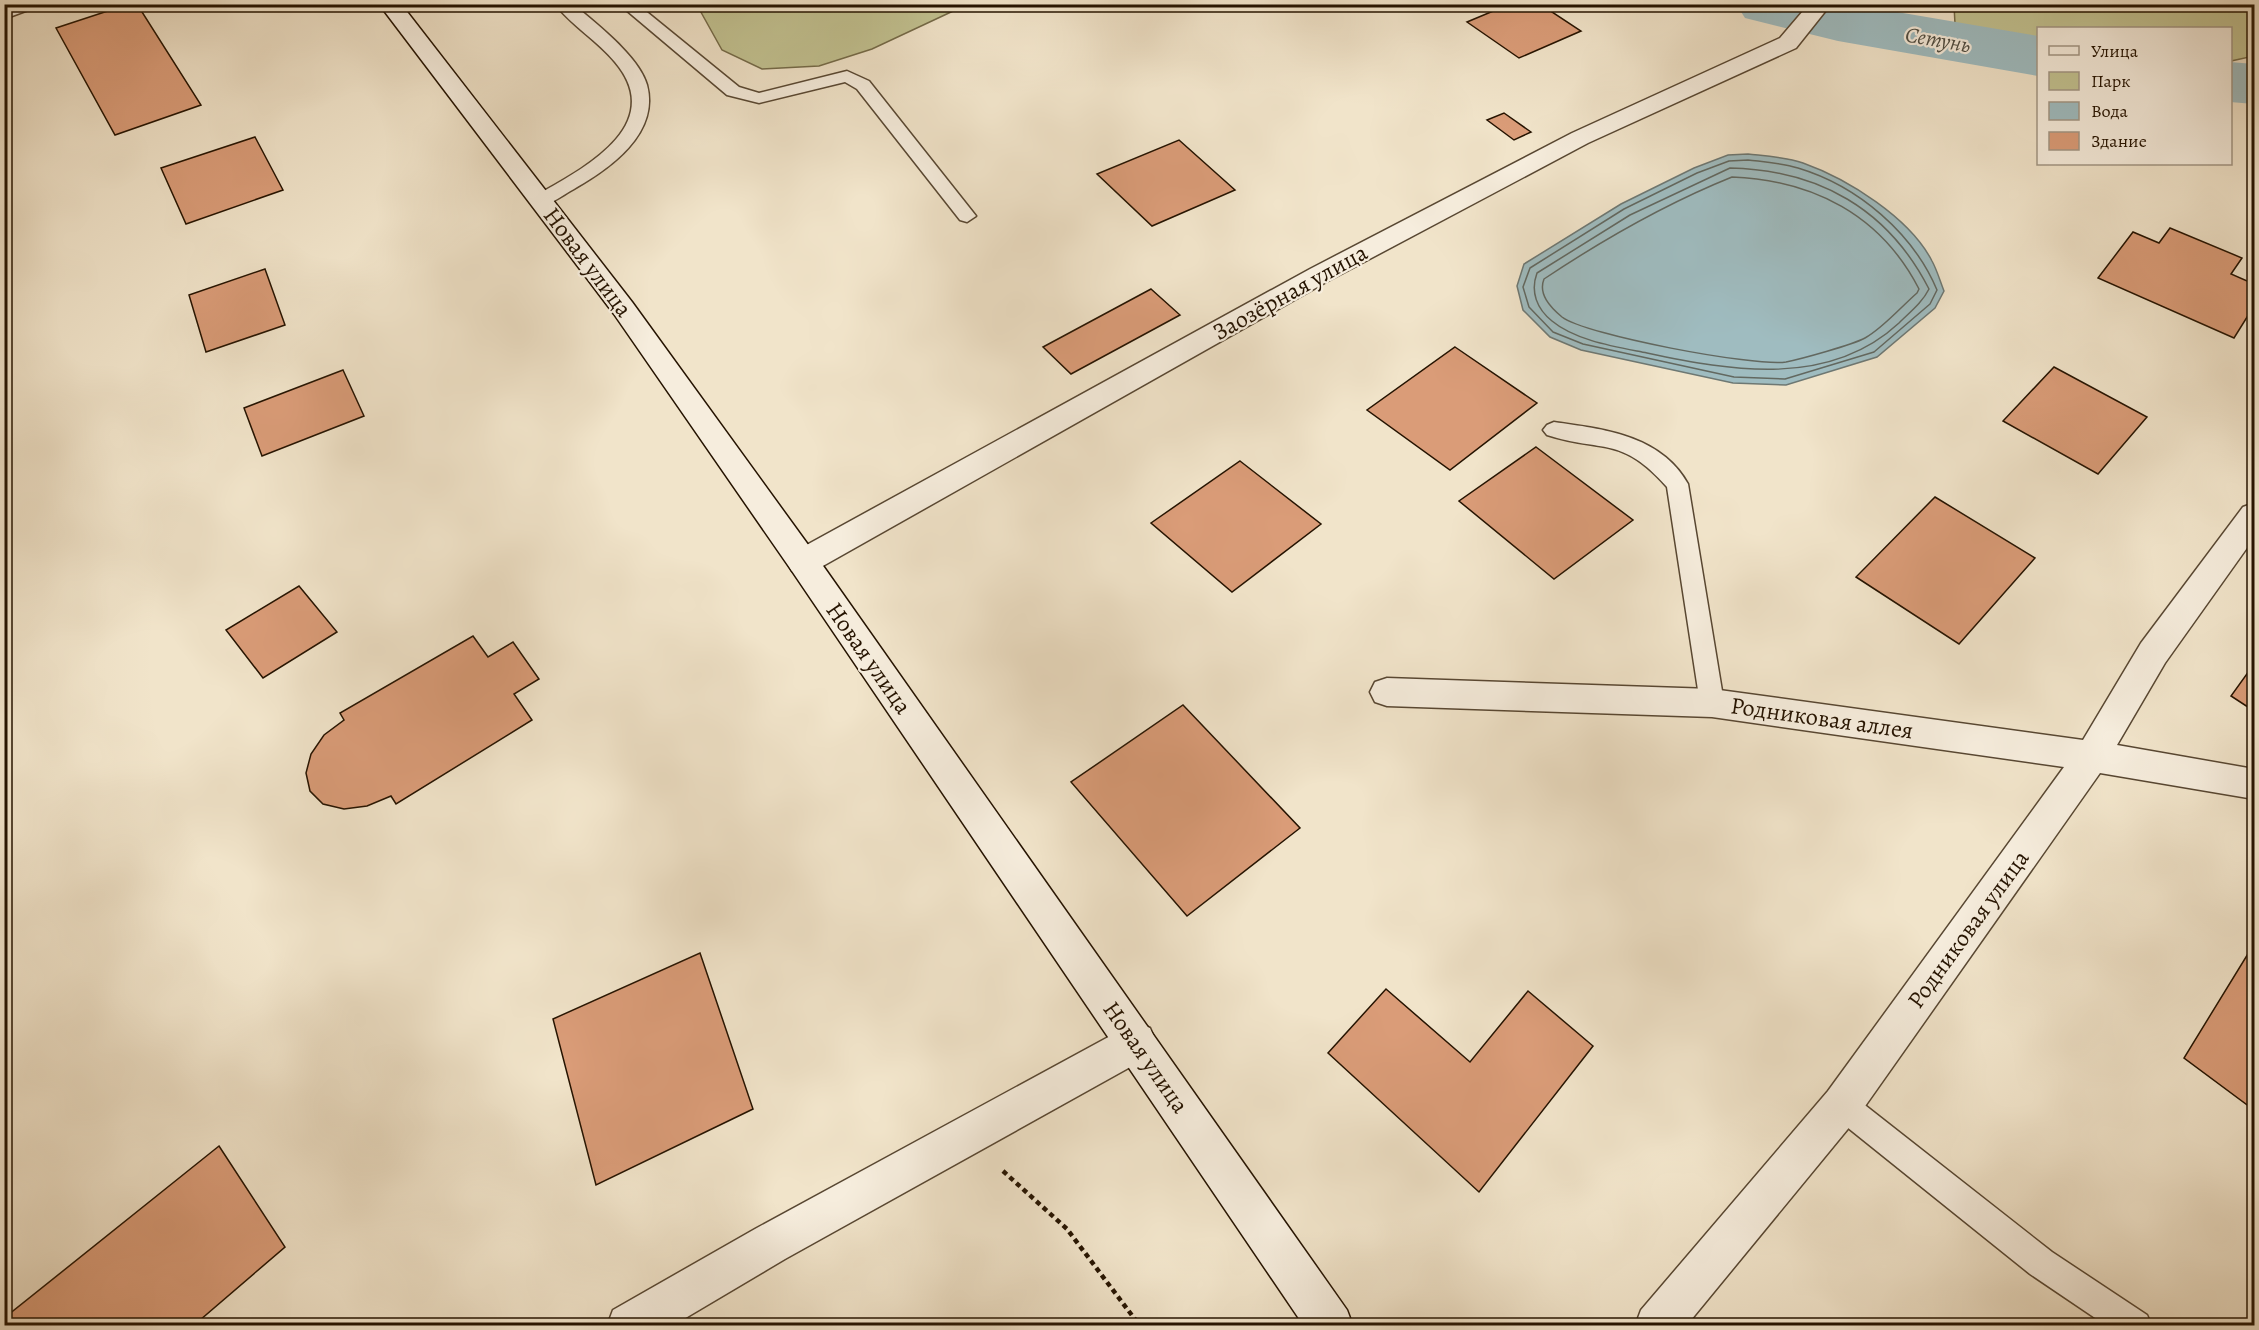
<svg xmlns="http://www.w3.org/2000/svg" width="2259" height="1330" viewBox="0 0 2259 1330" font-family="Alegreya,serif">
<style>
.green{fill:#c2c291;stroke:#746a48;stroke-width:1.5}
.water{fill:#9fbcc0;stroke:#6e7873;stroke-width:1.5}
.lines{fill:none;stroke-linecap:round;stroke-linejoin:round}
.shore{stroke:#626860;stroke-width:1.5}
.river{fill:#9fbcc0;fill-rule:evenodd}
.building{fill:#da9c78;stroke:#251300;stroke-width:1.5}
.lane-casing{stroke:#584732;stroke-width:3}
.street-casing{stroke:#584732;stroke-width:3}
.secondary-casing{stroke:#251300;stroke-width:3}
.path{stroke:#251300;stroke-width:4.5;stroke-dasharray:5 4;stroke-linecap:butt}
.lane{fill:#f6eddd;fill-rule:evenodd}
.street{fill:#f6eddd;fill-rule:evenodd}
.secondary{fill:#f6eddd;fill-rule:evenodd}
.labels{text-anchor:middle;stroke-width:4.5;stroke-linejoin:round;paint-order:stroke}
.far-water-label{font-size:22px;font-style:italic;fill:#504e43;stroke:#f6eddd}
.street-label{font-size:24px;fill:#251300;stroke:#f6eddd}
</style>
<rect width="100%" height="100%" fill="#f1e4ca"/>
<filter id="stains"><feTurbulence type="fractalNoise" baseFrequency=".00333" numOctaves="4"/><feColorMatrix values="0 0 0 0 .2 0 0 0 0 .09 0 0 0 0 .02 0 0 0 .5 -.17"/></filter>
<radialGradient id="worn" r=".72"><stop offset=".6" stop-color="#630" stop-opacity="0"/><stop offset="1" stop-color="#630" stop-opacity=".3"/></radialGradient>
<!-- green -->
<g class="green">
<path d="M697,5H966L872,49L819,66L762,69L722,50Z"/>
<path d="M1954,5H2254V56L2231,61L2230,28H2038V46L1994,41L1955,24Z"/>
</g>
<!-- water -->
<path class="water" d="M1748,154C1766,156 1786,157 1803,163C1848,179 1910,218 1932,261C1937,270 1940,281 1944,291L1935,308L1877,357L1786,385L1733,383L1581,350L1550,337L1523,310L1517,286L1524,264L1621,204L1694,168L1728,155Z"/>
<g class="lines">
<!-- shore -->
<g class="shore">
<path d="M1748,160C1765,162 1782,163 1798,168C1858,186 1913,233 1937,290L1930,304L1874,352L1785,379L1734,377L1583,344L1553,332L1529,307L1523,287L1530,268L1624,209L1697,173L1729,161Z"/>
<path d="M1730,168C1819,170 1888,209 1929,289C1922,303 1910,312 1899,323C1829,388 1731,371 1647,353C1617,347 1576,341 1552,321C1537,309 1530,292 1537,273L1630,215Z"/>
<path d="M1732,177C1813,180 1881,215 1919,289L1917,293C1902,306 1882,329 1865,338C1852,345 1801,359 1786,362C1755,367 1585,335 1562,317C1550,307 1538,294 1544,279C1604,239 1665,204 1732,177Z"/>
</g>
<!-- river -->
<g class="river">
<path d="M1736,4H1850L2038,36V76L1838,41L1745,18Z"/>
<path d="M2230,62L2254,64V104L2230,102Z"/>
</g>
</g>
<!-- building -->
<g class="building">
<path d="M129,4H137L201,105L115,135L56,28Z"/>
<path d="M1510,4H1540L1581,31L1519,58L1467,22Z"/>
<path d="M1504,113L1531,132L1514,140L1487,120Z"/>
<path d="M255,137L283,190L186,224L161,168Z"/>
<path d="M1179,140L1235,190L1152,226L1097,174Z"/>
<path d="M2170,228L2242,258L2231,274L2254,284V306L2234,338L2098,278L2133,232L2159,243Z"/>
<path d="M265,269L285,325L206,352L189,295Z"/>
<path d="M1151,289L1180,315L1071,374L1043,347Z"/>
<path d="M1455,347L1537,403L1450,470L1367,410Z"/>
<path d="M2054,367L2147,417L2098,474L2003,421Z"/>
<path d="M343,370L364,416L262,456L244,408Z"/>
<path d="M1536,447L1633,520L1554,579L1459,501Z"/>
<path d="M1240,461L1321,524L1232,592L1151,523Z"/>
<path d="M1935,497L2035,558L1959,644L1856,577Z"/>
<path d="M299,586L337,632L263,678L226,630Z"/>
<path d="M473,636L488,657L513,642L539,679L514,694L532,720L396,804L391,796L367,806L344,809L323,804L310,791L306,773L311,754L324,735L344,720L340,713Z"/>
<path d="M2254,664V711L2231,696Z"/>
<path d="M1183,705L1300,828L1187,916L1071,782Z"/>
<path d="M2254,944V1110L2184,1058Z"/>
<path d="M700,953L753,1109L596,1185L553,1019Z"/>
<path d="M1386,989L1470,1062L1528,991L1593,1046L1479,1192L1328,1053Z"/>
<path d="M219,1146L285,1247L193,1326H14L8,1315Z"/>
</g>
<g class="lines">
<defs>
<g id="lane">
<path d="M555,4H573C595,23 639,56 647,85C660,134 609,169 574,189C563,195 553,203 541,206L535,204L532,200L535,196C581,170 669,126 615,62C598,41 572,26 555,4Z"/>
<path d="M619,4H637L739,87L759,93L847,71L869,81L976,216L967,222L960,220L857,89L845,82L759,103L727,95Z"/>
<path d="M1554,422C1603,429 1661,435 1688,484L1724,703L1721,710L1712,713L1703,710L1700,703L1667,487C1621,435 1603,453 1547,435L1543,430L1547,425Z"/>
<path d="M1842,1090L1852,1095L2052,1252L2147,1315L2152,1326H2107L2030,1274L1832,1115L1827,1105L1832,1095Z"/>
</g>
<g id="street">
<path d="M33,4L31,9L4,19V5Z"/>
<path d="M1809,4H1831L1796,48L1588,143L1328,281L814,571L803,574L792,571L787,562L792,553L1310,269L1572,133L1780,38Z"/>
<path d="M2254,503V538L2165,663L2117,745L2254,769V799L2100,773L1856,1119L1686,1326H1635L1641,1310L1828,1091L2064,767L1712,717L1387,706L1375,702L1370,692L1375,682L1387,678L1712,689L2083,740L2141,643L2243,507Z"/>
<path d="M1136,1022L1150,1028L1156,1042L1150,1056L785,1259L672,1326H607L613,1310L755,1229Z"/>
</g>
<path id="secondary" d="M379,4H401L632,302L814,553L1347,1310L1353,1326H1304L792,571L614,314Z"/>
</defs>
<!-- lane casing -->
<use href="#lane" class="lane-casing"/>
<!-- street casing -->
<use href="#street" class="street-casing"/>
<!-- secondary casing -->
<use href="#secondary" class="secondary-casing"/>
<!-- path -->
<path class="path" d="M1003,1171L1067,1229L1140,1326"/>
<!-- lane -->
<use href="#lane" class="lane"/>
<!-- street -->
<use href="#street" class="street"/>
<!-- secondary -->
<use href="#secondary" class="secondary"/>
</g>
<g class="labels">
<!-- far-water labels -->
<g class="far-water-label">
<text transform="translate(1938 39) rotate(10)" y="8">Сетунь</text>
</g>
<!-- street labels -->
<g class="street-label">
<text transform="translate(588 262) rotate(53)" y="8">Новая улица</text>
<text transform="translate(1290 292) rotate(-29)" y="8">Заозёрная улица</text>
<text transform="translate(869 658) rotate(55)" y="8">Новая улица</text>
<text transform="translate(1822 718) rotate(8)" y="8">Родниковая аллея</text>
<text transform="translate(1968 929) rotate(-54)" y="8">Родниковая улица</text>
<text transform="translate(1146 1057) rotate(55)" y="8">Новая улица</text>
</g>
</g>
<!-- margin -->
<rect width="2259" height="1330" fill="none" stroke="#f1e4ca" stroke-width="24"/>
<rect x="6" y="6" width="2247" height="1318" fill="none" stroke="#251300" stroke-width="3"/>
<rect x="12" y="12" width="2235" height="1306" fill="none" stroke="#251300" stroke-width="1.5"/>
<!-- legend -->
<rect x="2037" y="27" width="195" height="138" fill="#f6eddd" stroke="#a29685" stroke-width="1.5"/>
<rect x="2049" y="46" width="30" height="9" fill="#f6eddd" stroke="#a29685" stroke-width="1.5"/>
<text x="2091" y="57" font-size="18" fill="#251300">Улица</text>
<rect x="2049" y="72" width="30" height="18" fill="#c2c291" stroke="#a29685" stroke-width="1.5"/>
<text x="2091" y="87" font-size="18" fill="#251300">Парк</text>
<rect x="2049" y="102" width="30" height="18" fill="#9fbcc0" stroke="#a29685" stroke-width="1.5"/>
<text x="2091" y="117" font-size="18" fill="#251300">Вода</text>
<rect x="2049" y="132" width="30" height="18" fill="#da9c78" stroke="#a29685" stroke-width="1.5"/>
<text x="2091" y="147" font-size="18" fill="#251300">Здание</text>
<rect width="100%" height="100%" filter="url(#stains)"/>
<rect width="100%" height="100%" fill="url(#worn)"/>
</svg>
